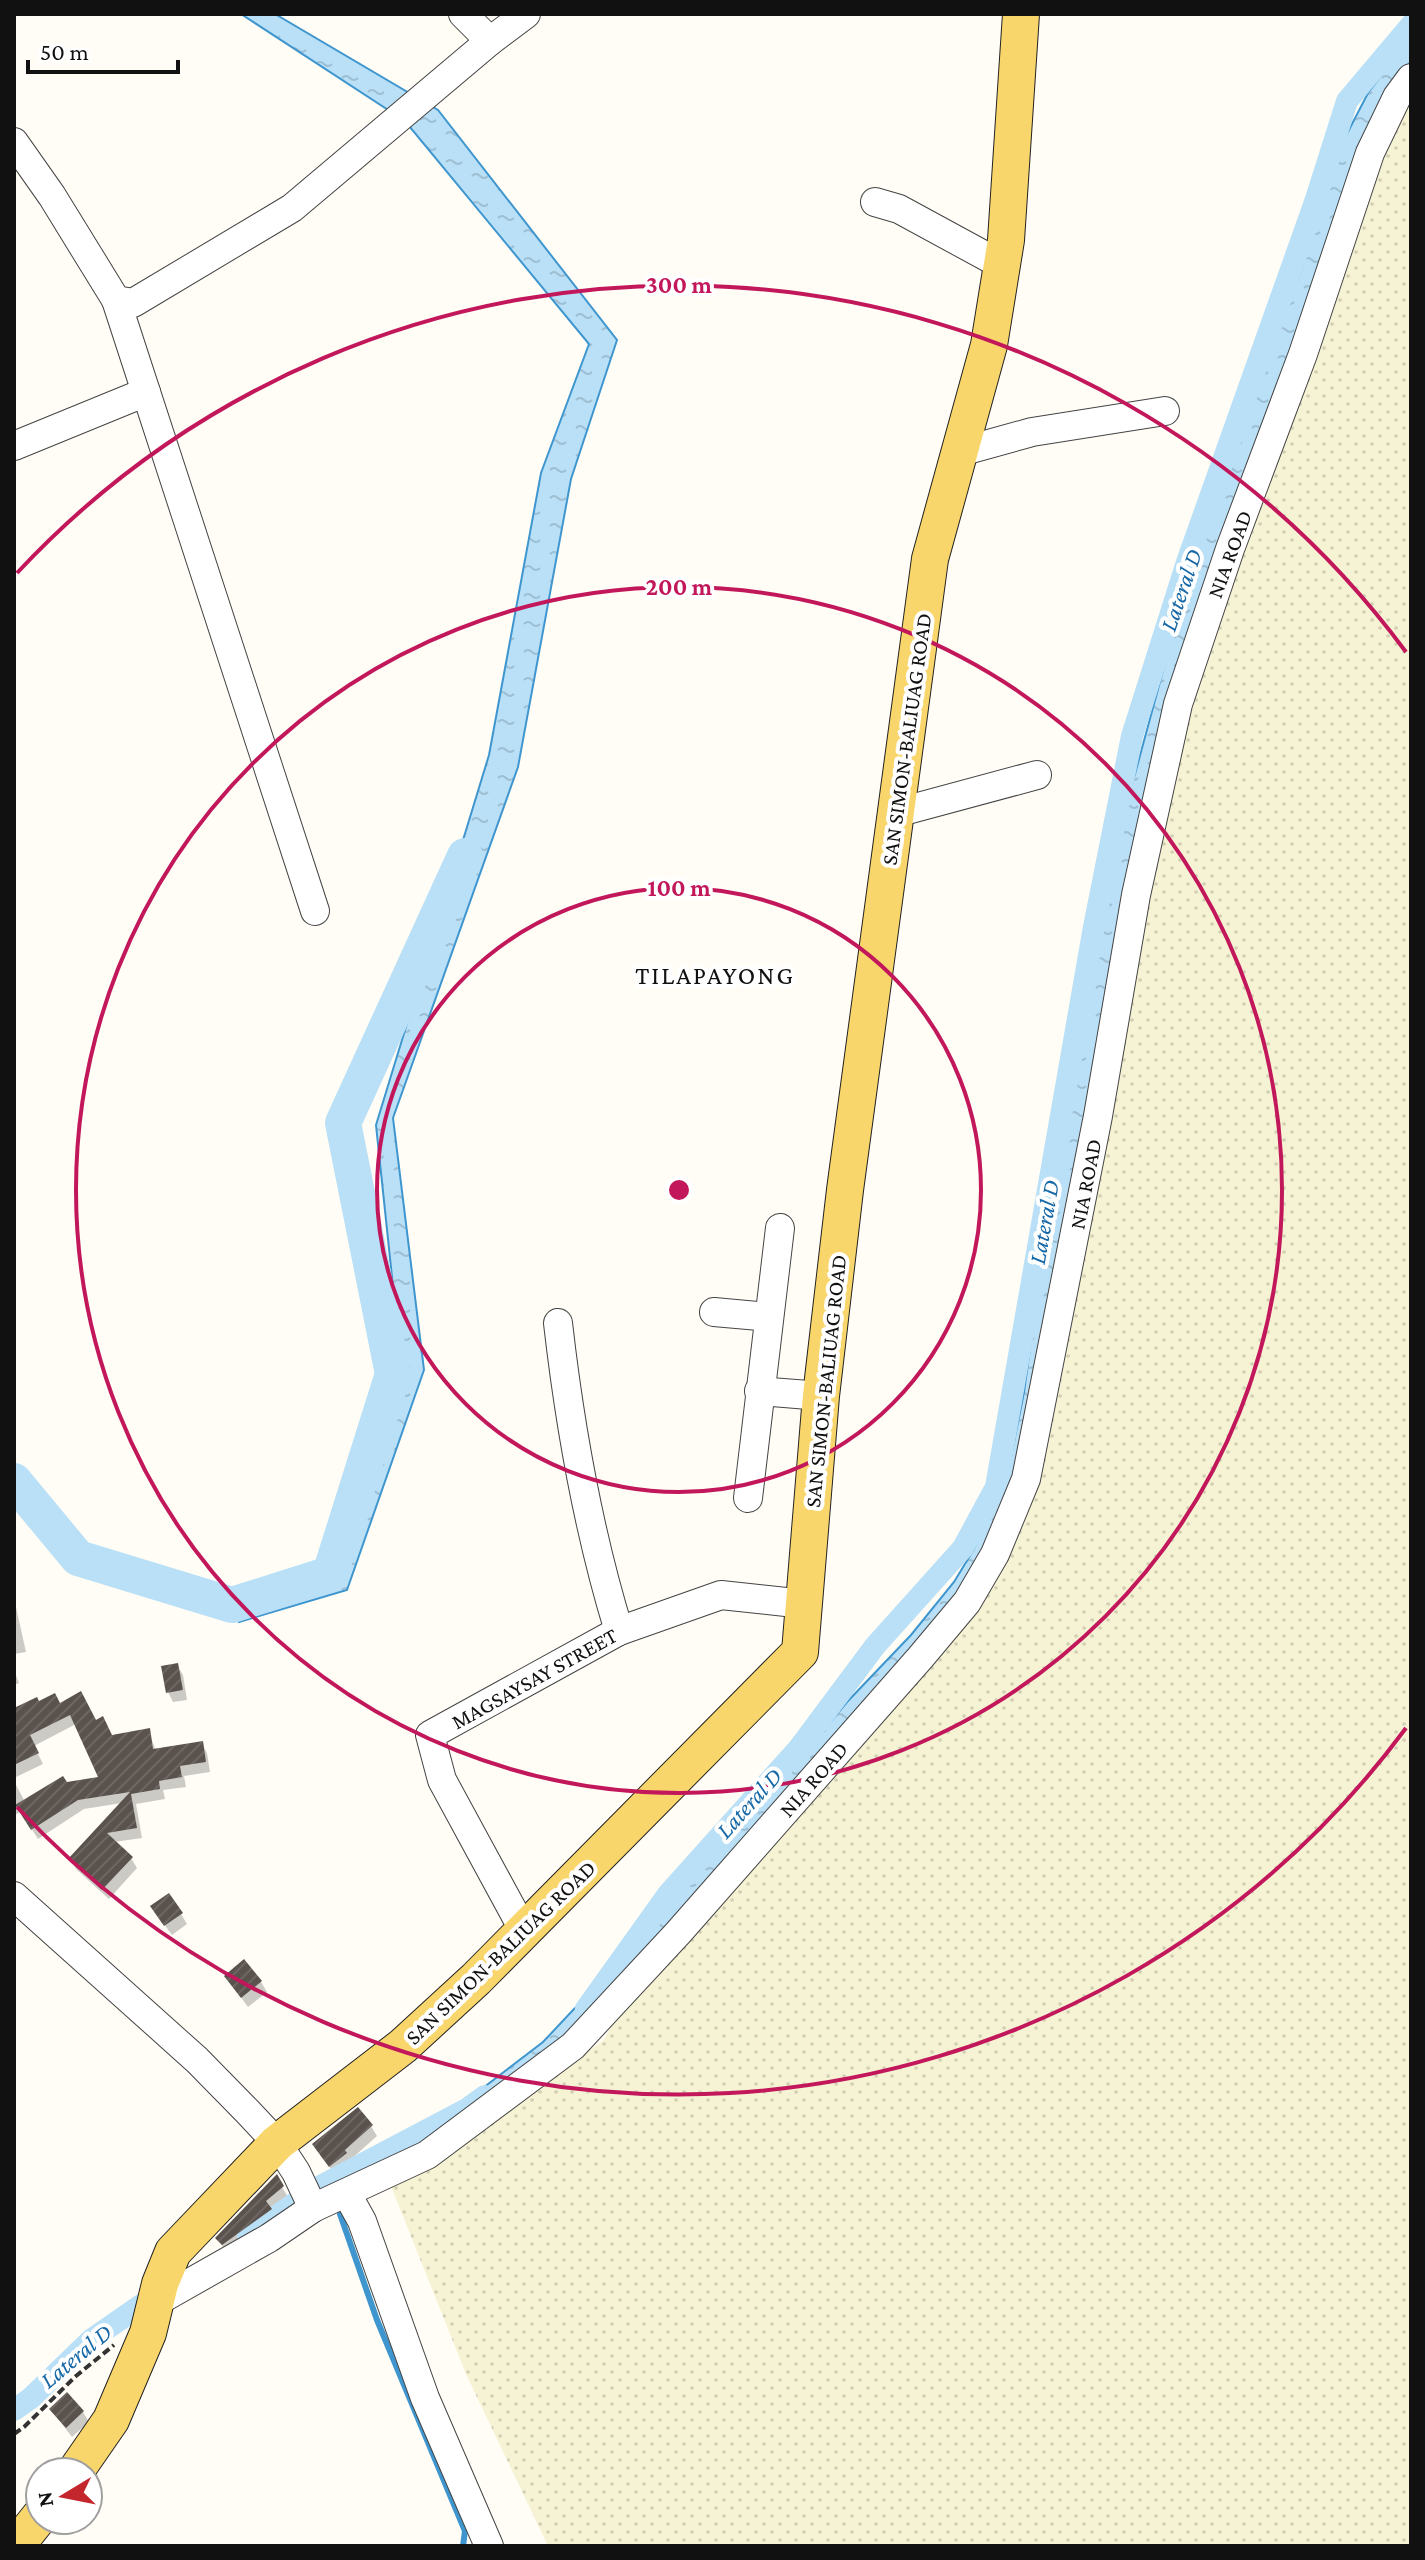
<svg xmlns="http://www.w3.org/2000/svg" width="1425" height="2560" viewBox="0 0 1425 2560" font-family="'Crimson Pro',serif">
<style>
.farmland{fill:url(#farmland-dots)}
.water{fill:url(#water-ripples);stroke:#3f96cf;stroke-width:2}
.shadow{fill:#0003}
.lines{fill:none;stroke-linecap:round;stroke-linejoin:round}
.stream{stroke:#3f96cf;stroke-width:6}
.canal{stroke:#b9e0f7;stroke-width:22}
.river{stroke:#b9e0f7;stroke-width:36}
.building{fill:url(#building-hatch)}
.minor-casing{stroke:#444;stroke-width:30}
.major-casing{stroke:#222;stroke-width:38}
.path{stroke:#333;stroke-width:4;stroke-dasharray:8 4;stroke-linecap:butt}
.minor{stroke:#fff;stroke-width:28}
.major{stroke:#f9d66b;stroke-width:36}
.ring{fill:none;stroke:#c2185b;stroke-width:4}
.labels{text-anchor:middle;stroke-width:8;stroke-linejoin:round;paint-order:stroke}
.street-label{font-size:22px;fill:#111;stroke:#fff}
.water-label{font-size:24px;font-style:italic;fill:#1768a6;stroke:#fff}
.quarter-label{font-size:26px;letter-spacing:2px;fill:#111;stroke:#fff}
.centre{fill:#c2185b;stroke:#fff;stroke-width:4}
.ring-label{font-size:24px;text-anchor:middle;font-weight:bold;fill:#c2185b;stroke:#fff;stroke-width:8;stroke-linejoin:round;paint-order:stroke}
</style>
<defs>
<pattern id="farmland-dots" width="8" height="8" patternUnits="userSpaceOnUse" patternTransform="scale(2)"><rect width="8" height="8" fill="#f6f3d4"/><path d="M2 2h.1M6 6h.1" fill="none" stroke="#d2cfb5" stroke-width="1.8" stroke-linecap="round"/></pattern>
<pattern id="water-ripples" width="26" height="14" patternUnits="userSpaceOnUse" patternTransform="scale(2)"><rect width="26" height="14" fill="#b9e0f7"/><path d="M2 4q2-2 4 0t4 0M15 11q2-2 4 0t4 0" fill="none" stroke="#9ebfd3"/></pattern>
<pattern id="building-hatch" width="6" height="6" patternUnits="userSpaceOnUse" patternTransform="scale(2)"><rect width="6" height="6" fill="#5a524d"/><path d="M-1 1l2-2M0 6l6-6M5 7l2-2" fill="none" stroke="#6d6662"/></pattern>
</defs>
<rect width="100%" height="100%" fill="#fffdf5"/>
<!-- farmland -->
<path class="farmland" d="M1411,81V2546H548L466,2374L391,2186L603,2041L629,1995L1009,1544L1172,735Z"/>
<!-- water -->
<g class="water">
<path d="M241,14H275L438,110L617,340L571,479L518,767L393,1118L424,1370L347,1590L239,1622L232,1605L330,1573L402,1372L376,1125L489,755L541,473L589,344L405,121Z"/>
<path d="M1411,36V65L1189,644L1021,1467L976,1573L618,1991L468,2116L462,2104L543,2042L574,2009L617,1973L658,1919L734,1830L778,1785L847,1702L911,1635L954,1582L974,1549L1009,1467L1024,1392L1049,1212L1065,1138L1094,970L1108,906L1119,833L1180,608L1286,308L1301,271L1336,155L1368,93Z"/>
</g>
<!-- shadow -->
<g class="shadow">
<path d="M14,1598L26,1652L14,1654Z"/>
<path d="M177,1665L183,1675L187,1700L173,1702L168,1692Z"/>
<path d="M14,1670L19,1683L14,1685Z"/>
<path d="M39,1704L60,1705L95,1722L112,1737L148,1730L156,1751L202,1744L207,1753L210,1772L184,1776L186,1787L163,1790L165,1799L136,1804L142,1838L114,1842L131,1858L137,1868L109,1899L76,1869L71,1859L122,1803L84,1809L38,1839L21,1812L14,1815V1781L25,1802L66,1784L101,1778L76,1724L34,1746L43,1764L14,1778V1710Z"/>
<path d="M181,1914L187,1924L172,1935L158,1916Z"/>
<path d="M226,1977L261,1982L267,1992L248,2007Z"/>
<path d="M371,2126L377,2136L349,2161L351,2164L336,2175L320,2155Z"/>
<path d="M276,2177L288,2197L271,2211L276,2220L224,2249L218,2238Z"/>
<path d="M51,2410L83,2412L89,2422L72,2437Z"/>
</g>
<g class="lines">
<!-- stream -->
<path class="stream" d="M340,2214L377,2320L465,2531L463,2546"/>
<!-- canal -->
<g class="canal">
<path d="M586,2009L669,1893L799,1748L875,1646L963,1548L996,1487L1094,927L1132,736L1187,562L1315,202L1347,101L1411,25"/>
<path d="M315,2189L467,2109L485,2096"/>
<path d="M248,2236L295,2203"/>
<path d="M14,2410L31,2398L92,2339L141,2305"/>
</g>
<!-- river -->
<path class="river" d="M14,1481L78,1558L232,1605L330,1574L393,1374L343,1123L465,856"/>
</g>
<!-- building -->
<g class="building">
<path d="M178,1663L183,1690L166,1693L161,1666Z"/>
<path d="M81,1691L96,1720L103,1716L112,1735L150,1728L153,1749L203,1741L206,1762L180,1766L182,1777L159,1781L160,1789L131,1794L137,1828L107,1833L133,1857L102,1890L68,1859L130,1792L78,1800L31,1830L15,1805L63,1776L67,1782L98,1777L70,1715L30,1735L39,1753L14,1765V1702L16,1707L37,1697L39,1701L55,1693L60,1703Z"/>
<path d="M169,1893L183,1913L164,1926L150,1906Z"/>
<path d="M244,1959L262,1981L241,1998L224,1976Z"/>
<path d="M358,2107L373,2125L345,2150L347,2153L329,2167L312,2144Z"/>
<path d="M277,2174L284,2186L266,2201L272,2209L222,2245L215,2238Z"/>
<path d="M67,2392L84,2411L66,2428L49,2409Z"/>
</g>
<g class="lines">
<defs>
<g id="minor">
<path d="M463,14L490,41"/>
<path d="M14,142L52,196L116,300L133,303L292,208L490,41L526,14"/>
<path d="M875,202L899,209L1002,265"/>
<path d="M116,300L315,911"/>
<path d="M14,446L146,392"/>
<path d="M960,452L1032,432L1165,411"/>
<path d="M896,813L1037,775"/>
<path d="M714,1312L769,1317"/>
<path d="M558,1323C570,1428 588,1530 619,1631"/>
<path d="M759,1391L821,1396"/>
<path d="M748,1498L780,1228"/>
<path d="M14,1896L197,2060L248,2112L277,2143L296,2172L313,2208"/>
<path d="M524,1931L442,1780L430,1735L619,1631L721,1595L804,1604"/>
<path d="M347,2194L362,2221L425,2398L489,2546"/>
<path d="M156,2302L269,2238L313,2208L427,2155L573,2046L678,1933L920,1658L967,1602L995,1554L1026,1479L1098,1116L1136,895L1178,704L1230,549L1303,354L1370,153L1397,97L1411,78"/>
</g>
<g id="major">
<path d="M75,2472L111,2420L148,2333L160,2284L173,2252L277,2143L403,2046L476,1979L800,1652L821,1396L845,1190L930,559L989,345L1006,240L1021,14"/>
<path d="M16,2546L40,2516"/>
</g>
</defs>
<!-- minor casing -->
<use href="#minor" class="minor-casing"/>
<!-- major casing -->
<use href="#major" class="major-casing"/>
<!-- path -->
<path class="path" d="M14,2434L24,2427L76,2376L114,2345"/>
<!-- minor -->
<use href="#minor" class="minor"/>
<!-- major -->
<use href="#major" class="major"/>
</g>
<!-- distance rings -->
<g class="ring">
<circle cx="679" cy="1190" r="302"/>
<circle cx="679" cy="1190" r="603"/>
<path d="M1406 1728A905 905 0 0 1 17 1807M17 573A905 905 0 0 1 1406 652"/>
</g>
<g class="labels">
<!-- street labels -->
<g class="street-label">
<text transform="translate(1229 554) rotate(-70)" y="8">NIA ROAD</text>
<text transform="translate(906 739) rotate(-82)" y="8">SAN SIMON-BALIUAG ROAD</text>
<text transform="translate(1085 1184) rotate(-79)" y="8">NIA ROAD</text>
<text transform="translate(825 1381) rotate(-84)" y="8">SAN SIMON-BALIUAG ROAD</text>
<text transform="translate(534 1678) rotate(-29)" y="8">MAGSAYSAY STREET</text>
<text transform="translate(813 1779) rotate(-49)" y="8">NIA ROAD</text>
<text transform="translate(500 1952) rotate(-44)" y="8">SAN SIMON-BALIUAG ROAD</text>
</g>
<!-- water labels -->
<g class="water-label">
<text transform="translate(1181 590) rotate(-71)" y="8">Lateral D</text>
<text transform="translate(1044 1222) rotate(-80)" y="8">Lateral D</text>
<text transform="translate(749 1803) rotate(-48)" y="8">Lateral D</text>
<text transform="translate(76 2356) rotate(-40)" y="8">Lateral D</text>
</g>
<!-- quarter labels -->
<g class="quarter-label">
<text x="715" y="984">TILAPAYONG</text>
</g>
</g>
<circle cx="679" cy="1190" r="12" class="centre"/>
<g class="ring-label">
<text x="679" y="293">300 m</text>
<text x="679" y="595">200 m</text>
<text x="679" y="896">100 m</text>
</g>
<!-- border -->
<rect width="1425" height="2560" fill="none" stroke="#111111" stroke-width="32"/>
<!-- north arrow -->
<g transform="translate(64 2496) rotate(260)"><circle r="38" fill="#ffffff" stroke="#a0a0a0" stroke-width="2"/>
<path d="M0-6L14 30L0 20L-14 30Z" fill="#c4262e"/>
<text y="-12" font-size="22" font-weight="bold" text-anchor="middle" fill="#111111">N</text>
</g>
<!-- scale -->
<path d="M28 60v12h150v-12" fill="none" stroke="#111111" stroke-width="4"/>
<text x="40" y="60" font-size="24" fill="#111111" stroke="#ffffff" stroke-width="6" paint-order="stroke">50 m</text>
</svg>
